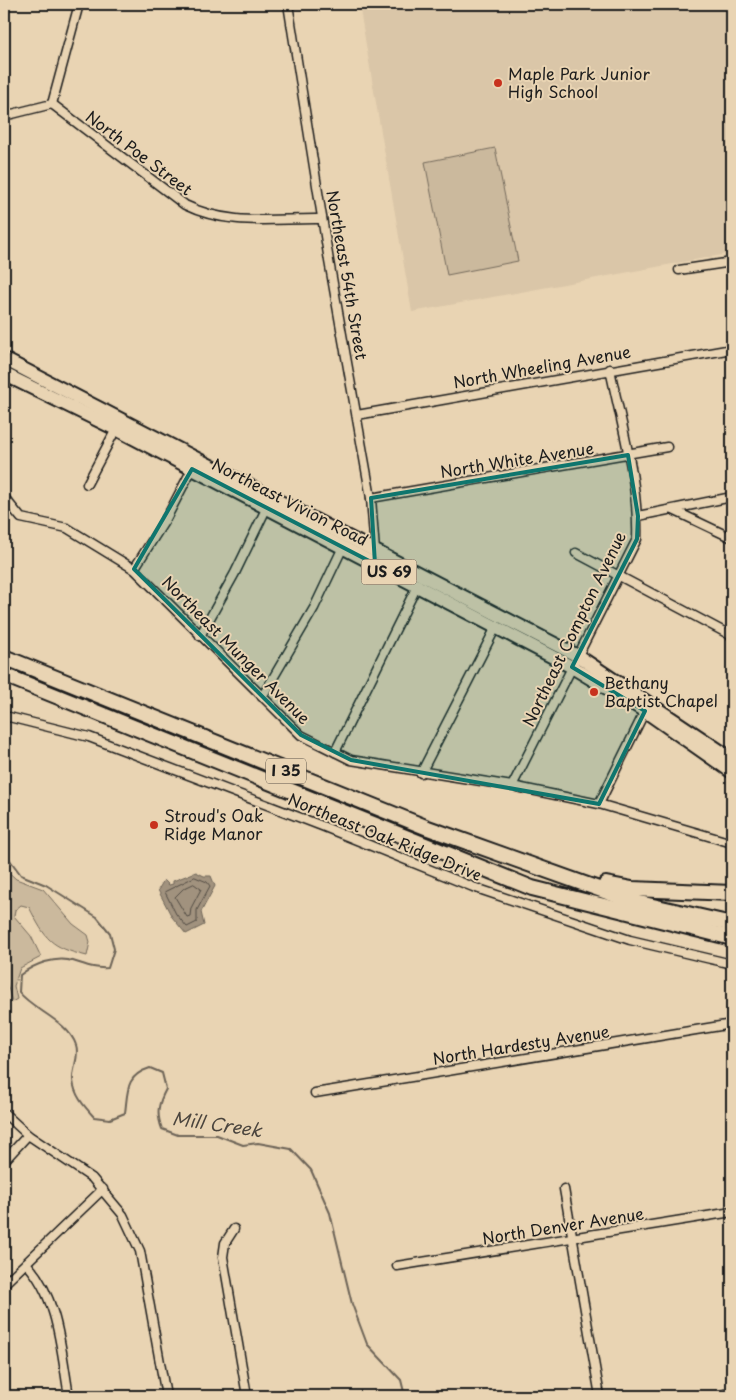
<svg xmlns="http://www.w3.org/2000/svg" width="736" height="1400" viewBox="0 0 736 1400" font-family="'Playpen Sans',sans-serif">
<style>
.built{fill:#dac6a8}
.green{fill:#cbb99d;stroke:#746a5c}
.water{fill:#a1927e;stroke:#6c6357}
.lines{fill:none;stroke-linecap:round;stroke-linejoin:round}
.shore{stroke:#514b43;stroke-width:1}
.stream{stroke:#6c6357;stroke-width:2}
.street-casing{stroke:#1c1c1c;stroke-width:11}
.secondary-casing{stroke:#1c1c1c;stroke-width:15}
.primary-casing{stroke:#1c1c1c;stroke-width:16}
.highway-casing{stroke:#1c1c1c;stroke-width:18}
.street{stroke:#e9d4b3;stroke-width:8}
.secondary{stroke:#e9d4b3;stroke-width:11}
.primary{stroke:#e9d4b3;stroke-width:12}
.highway{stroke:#e9d4b3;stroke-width:14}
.marked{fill:#0f766e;fill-opacity:0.2;stroke:#0f766e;stroke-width:4;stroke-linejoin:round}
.poi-dot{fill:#c8321e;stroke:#e9d4b3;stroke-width:2}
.labels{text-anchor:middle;stroke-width:4;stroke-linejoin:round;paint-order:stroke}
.shield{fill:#e9d4b3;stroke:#5a5349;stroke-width:1}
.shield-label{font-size:15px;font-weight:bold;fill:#1c1c1c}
.poi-label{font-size:16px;fill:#1c1c1c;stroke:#e9d4b3;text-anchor:start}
.street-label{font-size:16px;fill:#1c1c1c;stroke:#e9d4b3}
.water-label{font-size:18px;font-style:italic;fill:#4b453e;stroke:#e9d4b3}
</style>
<rect width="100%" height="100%" fill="#e9d4b3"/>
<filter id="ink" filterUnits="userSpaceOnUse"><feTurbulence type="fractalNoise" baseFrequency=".02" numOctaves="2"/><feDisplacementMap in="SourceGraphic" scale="10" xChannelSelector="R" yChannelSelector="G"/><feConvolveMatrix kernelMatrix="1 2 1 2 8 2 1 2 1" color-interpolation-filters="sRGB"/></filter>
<g filter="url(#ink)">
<!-- built -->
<path class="built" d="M359,4H732V253L412,312Z"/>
<!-- green -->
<g class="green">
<path d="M495,148L518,261L447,275L425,162Z"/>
<path d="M4,868L16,879L43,889L73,924L88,935L90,942L87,956C50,947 46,940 29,907L21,905L15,910L14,916L31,936L41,957L20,968L14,986L17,999L12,1002L4,973Z"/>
</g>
<!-- water -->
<path class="water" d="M196,872L204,876H211L215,886L201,912L204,925L186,934L172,917L158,890L164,880L169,885L173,884V881Z"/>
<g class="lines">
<!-- shore -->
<g class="shore">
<path d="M195,877L207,882L210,886L197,910V922L187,927L176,914L165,892Z"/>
<path d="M194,884L201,889L191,908L190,916L187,917L175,897L183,889Z"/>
</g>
<!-- stream -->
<path class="stream" d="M4,852L21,875L46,885L97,917L110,933L114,949L108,968C94,969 86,965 73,961C55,956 34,964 20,975L19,992C33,1010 68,1021 76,1045C80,1056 72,1069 73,1080C74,1095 84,1106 94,1117L110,1119L125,1113C128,1091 125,1076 150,1068L162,1073L166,1089C158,1104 156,1113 162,1129L178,1135H217L243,1145L258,1143L291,1149L311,1170L330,1213L352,1304L367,1344L401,1380L405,1396"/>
<defs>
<g id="street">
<path d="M288,4L329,261L371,498L375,551"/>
<path d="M52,104L185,205C230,227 275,218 322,219"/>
<path d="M52,104L79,4"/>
<path d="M4,116L52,104"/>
<path d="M679,270L732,262"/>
<path d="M357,415L732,349"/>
<path d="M87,484L116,429"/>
<path d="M4,497L21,518L67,528L134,569L301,735L351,760L512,786L599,804L732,843"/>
<path d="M371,498L667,447"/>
<path d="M673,510L732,538"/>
<path d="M638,516L732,497"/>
<path d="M576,553L732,636"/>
<path d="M134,569L167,517L192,469"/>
<path d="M200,636L235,573L266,509"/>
<path d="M262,697L314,608L343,547"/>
<path d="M4,719L9,717L89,737L322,826L473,887L630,940L732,964"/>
<path d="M335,752L418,584"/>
<path d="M421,773L496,627"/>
<path d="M512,786L637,539C639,482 621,424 610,369"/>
<path d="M599,804L645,711"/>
<path d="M315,1093L732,1024"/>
<path d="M4,1113L28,1135L92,1178L123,1215L140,1251L166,1396"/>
<path d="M4,1161L28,1135"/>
<path d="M564,1189L600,1396"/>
<path d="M234,1229L225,1243L223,1257L247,1396"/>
<path d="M26,1263C59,1298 61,1351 69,1396"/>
<path d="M397,1266L732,1212"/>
<path d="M4,1284L103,1189"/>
</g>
<path id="secondary" d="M725,1396L732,1395"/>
<g id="primary">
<path d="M4,359L578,656L732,759"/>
<path d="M4,374L116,429L572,667L645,711L732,772"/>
</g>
<g id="highway">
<path d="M4,657L428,828L635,902L732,924"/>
<path d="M4,675L532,888L732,938"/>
<path d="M606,884L632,889L732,893"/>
</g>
</defs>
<!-- street casing -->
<use href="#street" class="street-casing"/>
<!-- secondary casing -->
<use href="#secondary" class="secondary-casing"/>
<!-- primary casing -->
<use href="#primary" class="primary-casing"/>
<!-- highway casing -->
<use href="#highway" class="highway-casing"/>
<!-- street -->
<use href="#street" class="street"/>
<!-- secondary -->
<use href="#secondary" class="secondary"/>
<!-- primary -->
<use href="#primary" class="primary"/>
<!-- highway -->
<use href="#highway" class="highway"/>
</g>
</g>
<!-- marked area -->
<path class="marked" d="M628,455L638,516L637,539L572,667L645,711L599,804L351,760L301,735L134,569L192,469L375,564L371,498Z"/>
<!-- markers -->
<g class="poi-dot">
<circle cx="498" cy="83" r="5"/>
<circle cx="594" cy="692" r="5"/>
<circle cx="154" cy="825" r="5"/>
</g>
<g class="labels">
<!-- shield labels -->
<g class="shield">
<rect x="361.5" y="559.5" width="55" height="25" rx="4"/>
<rect x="266" y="758.5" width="40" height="25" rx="4"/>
</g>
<g class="shield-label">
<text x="389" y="577">US 69</text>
<text x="286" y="776">I 35</text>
</g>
<!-- poi labels -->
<g class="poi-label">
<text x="508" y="80">Maple Park Junior<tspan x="508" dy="18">High School</tspan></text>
<text x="604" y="689">Bethany<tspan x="604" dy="18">Baptist Chapel</tspan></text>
<text x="164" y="822">Stroud's Oak<tspan x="164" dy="18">Ridge Manor</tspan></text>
</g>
<!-- street labels -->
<g class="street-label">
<text transform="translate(139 153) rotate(37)" y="6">North Poe Street</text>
<text transform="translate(347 275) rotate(80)" y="6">Northeast 54th Street</text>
<text transform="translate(542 367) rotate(-10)" y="6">North Wheeling Avenue</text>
<text transform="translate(517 460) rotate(-9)" y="6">North White Avenue</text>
<text transform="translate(290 502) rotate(27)" y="6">Northeast Vivion Road</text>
<text transform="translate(574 629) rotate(-64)" y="6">Northeast Compton Avenue</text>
<text transform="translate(236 650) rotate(45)" y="6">Northeast Munger Avenue</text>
<text transform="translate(385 837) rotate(22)" y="6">Northeast Oak Ridge Drive</text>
<text transform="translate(521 1045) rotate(-9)" y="6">North Hardesty Avenue</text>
<text transform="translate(563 1226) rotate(-9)" y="6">North Denver Avenue</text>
</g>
<!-- water labels -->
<g class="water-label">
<text transform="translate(217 1125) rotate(8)" y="6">Mill Creek</text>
</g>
</g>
<!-- margin -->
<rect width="736" height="1400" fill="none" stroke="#e9d4b3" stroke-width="20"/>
<rect x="10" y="10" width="716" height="1380" fill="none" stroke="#1c1c1c" stroke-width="2" filter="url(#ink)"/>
</svg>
